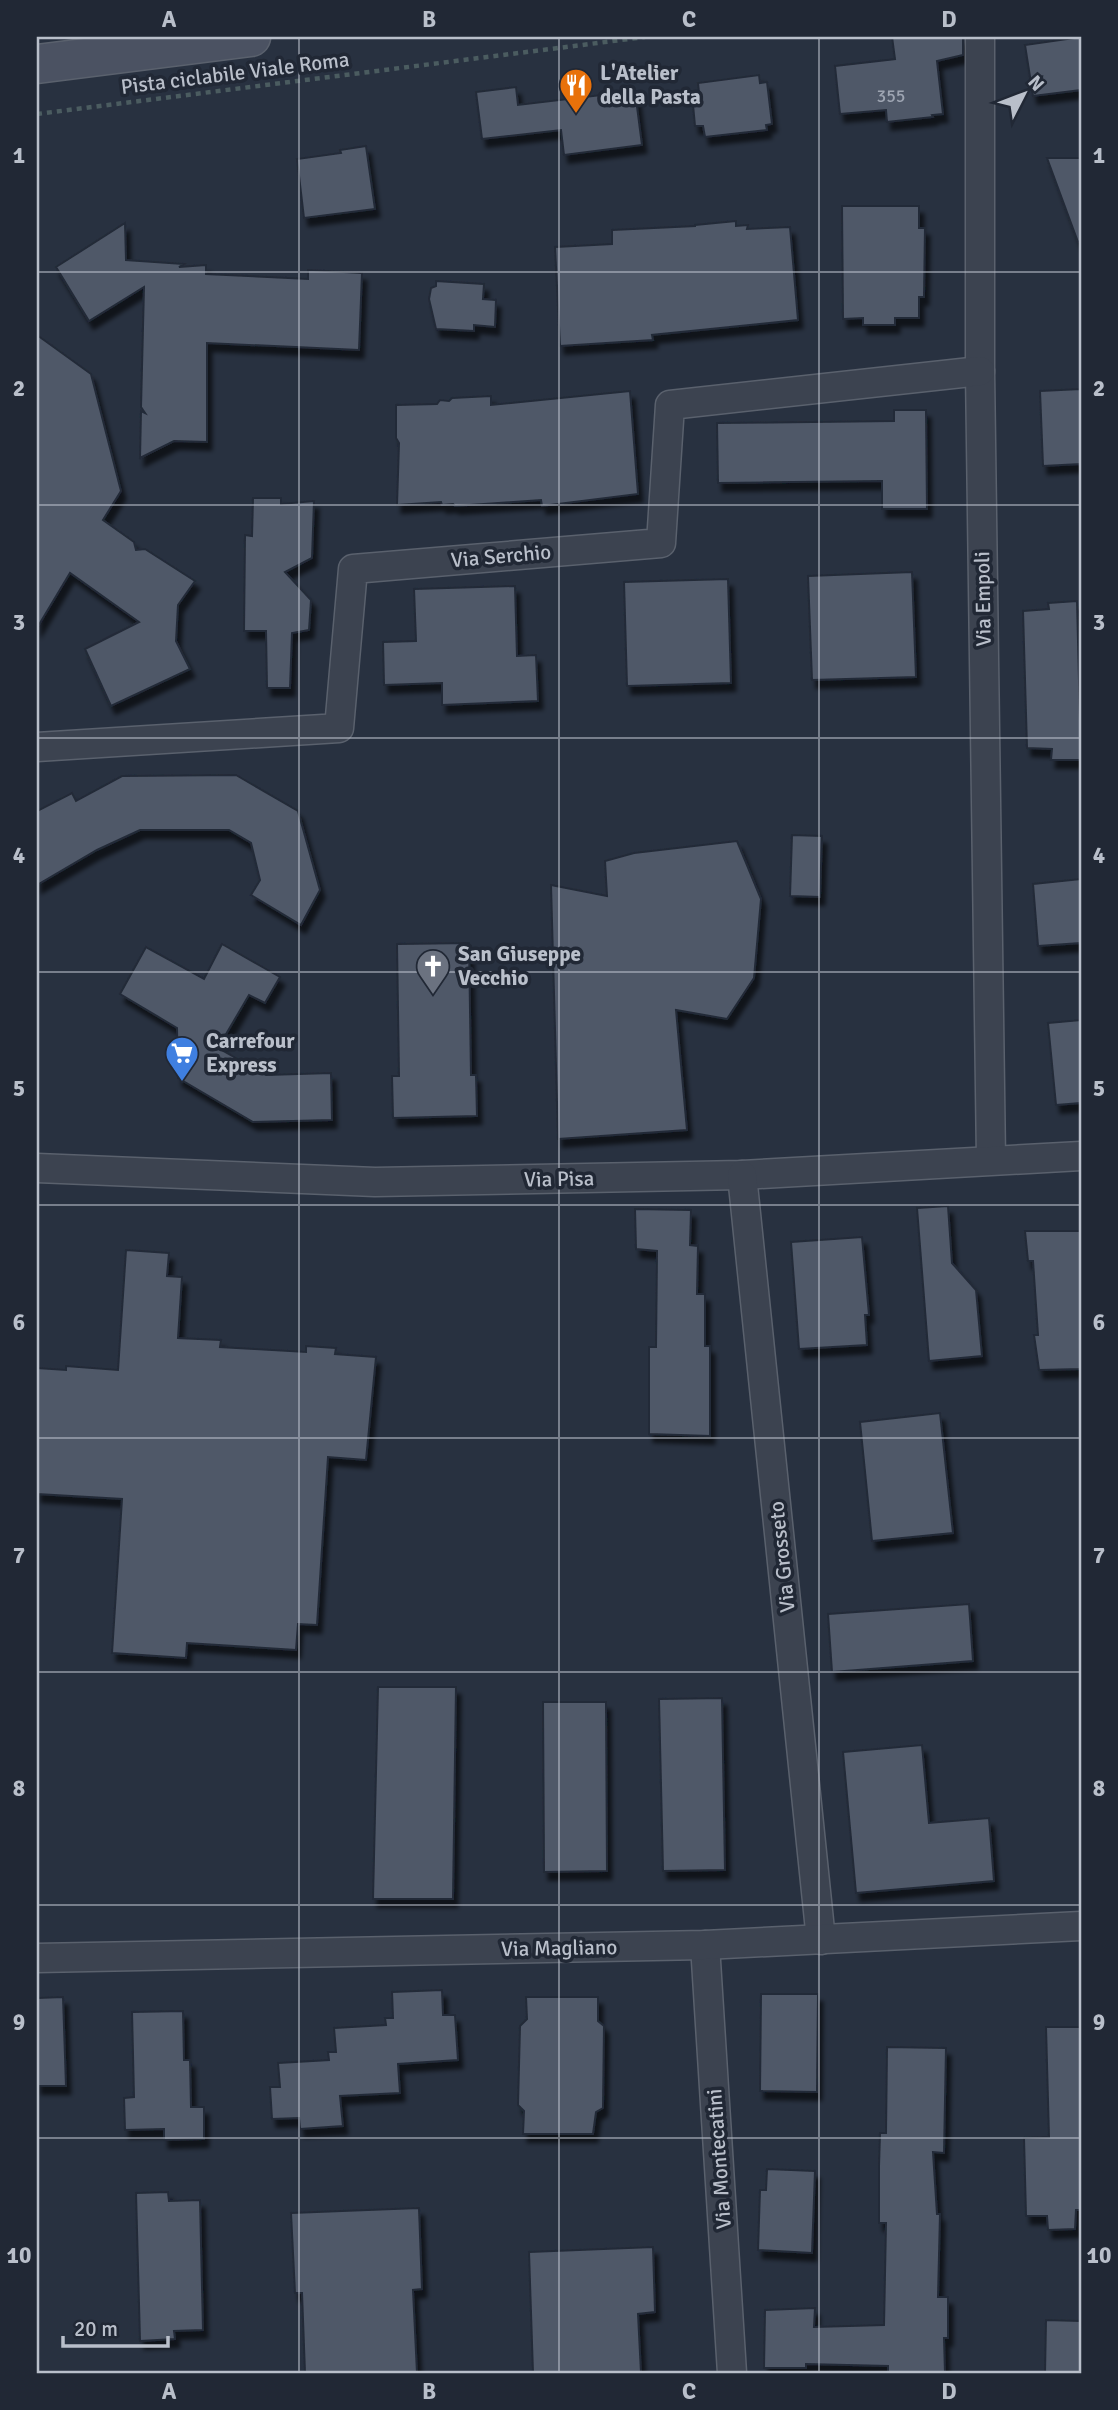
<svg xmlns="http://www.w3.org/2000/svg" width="1118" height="2410" viewBox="0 0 1118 2410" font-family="Signika,sans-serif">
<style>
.building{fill:#4f5868;stroke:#232a37;stroke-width:2;filter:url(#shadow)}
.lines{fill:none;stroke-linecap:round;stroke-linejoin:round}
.street-casing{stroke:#5a616d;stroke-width:31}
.secondary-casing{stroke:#5a616d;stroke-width:41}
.path{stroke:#4b5c60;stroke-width:4.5;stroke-dasharray:5 5;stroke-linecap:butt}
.street{stroke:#3c4350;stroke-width:28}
.secondary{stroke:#4b5262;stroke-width:38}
.grid{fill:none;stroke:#b9bfca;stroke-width:2;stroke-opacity:0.55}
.labels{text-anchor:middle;stroke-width:7;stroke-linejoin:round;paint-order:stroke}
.number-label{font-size:18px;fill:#9ea5b2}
.street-label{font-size:21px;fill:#b9bfca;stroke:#212835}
.poi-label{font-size:21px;font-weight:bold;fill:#b9bfca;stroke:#212835;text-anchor:start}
.neatline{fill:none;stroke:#b9bfca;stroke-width:2.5}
.grid-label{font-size:23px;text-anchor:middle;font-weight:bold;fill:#b9bfca}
</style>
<defs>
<filter id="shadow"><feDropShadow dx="4.5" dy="8" stdDeviation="2" flood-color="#0009"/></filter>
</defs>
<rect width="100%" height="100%" fill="#283140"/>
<!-- building -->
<g class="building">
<path d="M892,37H963V55L937,61L943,114L932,115L933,117L887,122L886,110L840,114L835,66L895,59Z"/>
<path d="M1081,37V90L1033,96L1025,45Z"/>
<path d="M759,75L760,83L767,82L772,124L766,125L767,130L705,137L703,126H695L692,94L699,93L698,83Z"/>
<path d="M516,87L518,105L635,91L642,145L564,155L561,130L482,139L476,92Z"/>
<path d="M366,146L375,209L304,218L297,159L341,153L340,150Z"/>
<path d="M1047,158H1081V241L1078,242Z"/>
<path d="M842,206H919V228H925L924,297H919V318H895V325H863V318L843,319Z"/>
<path d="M736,221V226L748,225L747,229L790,227L798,320L652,335L653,340L560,346L555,247L612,244V230L695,226V225Z"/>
<path d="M125,223L126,260L184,264L179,267L206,265V274L308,279V270L362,273L359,350L207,343V442L174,441L140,458L141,411L145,413L141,407L144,287L89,321L56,267Z"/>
<path d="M436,281L484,284L483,299L496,300L495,327L474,325V331L436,329L429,299L431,288L436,286Z"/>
<path d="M37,335L91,374L121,491L103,520L134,542L136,550L145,549L195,581L178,605L176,641L190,669L111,706L85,649L139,622L70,573L37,628Z"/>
<path d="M1081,389V464L1043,466L1040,391Z"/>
<path d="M630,391L638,494L542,506L541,500L455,506L453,504L442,505L441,502L397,505L399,443L396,438V405L437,404L440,400L449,401L452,398L491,396V405Z"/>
<path d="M894,410H926L927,509H882V481L718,483L717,423L894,421Z"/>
<path d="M253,498H281V504L314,501L312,558L285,572L311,600L309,630L292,633L290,688H267L266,631H244L245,535L252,536Z"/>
<path d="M912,572L916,677L812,680L808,576Z"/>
<path d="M728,579L731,683L627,686L624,582Z"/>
<path d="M515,586L517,656L536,655L538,701L442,705V683L384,685L383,642L416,641L414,589Z"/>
<path d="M1077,601L1081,760H1051L1052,749L1027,748L1023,611L1049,609L1048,603Z"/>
<path d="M236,775L298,811L320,890L301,925L251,895L260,880L251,843L229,830H140L97,850L37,885V811L72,793L76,801L122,776Z"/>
<path d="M792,835L822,836L820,897L790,896Z"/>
<path d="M737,841L761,899L754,978L727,1019L676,1010L687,1130L558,1139L551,885L607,896L605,861L634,853Z"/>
<path d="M1081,879V943L1038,946L1033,884Z"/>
<path d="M469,943L471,1075H476L477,1116L393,1118L392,1076H399L397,944Z"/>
<path d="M222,944L280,977L265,1003L249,995L218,1048L266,1075L331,1073L332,1120L253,1122L178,1078L177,1028L120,994L146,947L204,979Z"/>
<path d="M1081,1020V1103L1056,1105L1048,1023Z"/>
<path d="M948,1206L952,1263L976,1290L982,1356L929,1361L917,1208Z"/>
<path d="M635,1209L691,1210L690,1245L698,1246L697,1294H705V1346H710V1436L649,1434V1347H656L657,1251L636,1249Z"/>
<path d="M1025,1231H1081V1369L1039,1370L1034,1335H1038L1033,1261H1028Z"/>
<path d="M862,1237L869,1315H865L867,1345L799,1349L791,1242Z"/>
<path d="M126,1250L169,1253L167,1276L182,1277L178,1338L221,1340L220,1347L306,1352V1346L336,1348L335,1354L376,1357L366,1460L328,1457L317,1625L298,1624L296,1650L187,1643L186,1658L112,1653L122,1499L37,1494V1368L66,1370V1366L118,1370Z"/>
<path d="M940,1413L953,1533L872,1541L860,1422Z"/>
<path d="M969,1604L973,1661L832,1672L828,1614Z"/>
<path d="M378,1687H456L453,1899H373Z"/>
<path d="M722,1698L725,1870L663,1871L659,1699Z"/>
<path d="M543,1702H606L607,1871L544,1872Z"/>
<path d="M922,1745L929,1823L989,1818L994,1881L856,1893L843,1752Z"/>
<path d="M442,1990L443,2015H455L458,2060L398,2064L400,2093L340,2096L343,2126L300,2129L299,2118L272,2119L270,2087H280L278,2063L329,2060L328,2052H336L334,2028L386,2025L385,2018H393L392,1992Z"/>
<path d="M761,1994H818L817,2092L760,2091Z"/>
<path d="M63,1997L66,2086H37V1998Z"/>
<path d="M526,1997H598V2021L604,2026L603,2108L596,2112L593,2134H523L524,2111L518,2105L520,2026L527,2019Z"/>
<path d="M183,2011L184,2060H190L191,2107H204V2139L164,2140V2129L125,2130L124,2098L134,2097L132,2012Z"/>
<path d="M1046,2027H1081V2210H1076L1075,2229L1048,2230L1047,2216H1026L1024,2138L1049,2137Z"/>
<path d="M887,2047L946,2048L944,2153L933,2152L937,2214H940L938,2297H948V2338H944L945,2373H888V2366L806,2364V2368H764L765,2310L815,2308L814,2327L884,2325L886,2223H879V2166L880,2133H886Z"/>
<path d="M767,2169L815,2171L812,2253L758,2250L760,2190H766Z"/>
<path d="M168,2192L169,2201L200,2200L203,2330L174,2331L175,2339L140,2341L136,2193Z"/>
<path d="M419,2208L422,2289L413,2290L417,2373H305L302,2293H295L291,2213Z"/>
<path d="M653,2247L655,2312L638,2314L641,2373H533L529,2252Z"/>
<path d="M1046,2320L1081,2321V2373H1045Z"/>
</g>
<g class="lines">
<defs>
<g id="street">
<path d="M980,37V371L991,1160"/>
<path d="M37,747L339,728L353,569L661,543L670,405L980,371"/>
<path d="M37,1168L375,1182L742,1175L1081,1156"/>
<path d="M742,1175L821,1940"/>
<path d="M705,1945L732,2373"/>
<path d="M37,1958L705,1945L1081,1926"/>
</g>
<path id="secondary" d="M37,64L251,37"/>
</defs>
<!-- street casing -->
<use href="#street" class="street-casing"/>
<!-- secondary casing -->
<use href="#secondary" class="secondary-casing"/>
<!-- path -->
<path class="path" d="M37,114L645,37"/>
<!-- street -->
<use href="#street" class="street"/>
<!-- secondary -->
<use href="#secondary" class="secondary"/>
</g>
<!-- grid -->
<path class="grid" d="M299,37V2373M559,37V2373M819,37V2373M37,272H1081M37,505H1081M37,738H1081M37,972H1081M37,1205H1081M37,1438H1081M37,1672H1081M37,1905H1081M37,2138H1081"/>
<!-- icons -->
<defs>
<symbol id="restaurant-pin" viewBox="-11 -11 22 30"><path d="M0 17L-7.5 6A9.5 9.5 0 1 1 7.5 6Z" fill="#e8710a" stroke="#212835"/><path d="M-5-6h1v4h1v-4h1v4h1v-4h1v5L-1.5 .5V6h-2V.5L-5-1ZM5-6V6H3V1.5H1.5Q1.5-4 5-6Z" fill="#fff"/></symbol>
<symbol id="church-pin" viewBox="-11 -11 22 30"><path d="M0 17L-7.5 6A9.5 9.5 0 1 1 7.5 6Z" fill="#6b7280" stroke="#212835"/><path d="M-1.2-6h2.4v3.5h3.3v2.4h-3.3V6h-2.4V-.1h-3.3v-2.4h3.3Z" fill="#fff"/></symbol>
<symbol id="supermarket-pin" viewBox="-11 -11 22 30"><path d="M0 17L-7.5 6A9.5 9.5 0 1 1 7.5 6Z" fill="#3f7fe0" stroke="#212835"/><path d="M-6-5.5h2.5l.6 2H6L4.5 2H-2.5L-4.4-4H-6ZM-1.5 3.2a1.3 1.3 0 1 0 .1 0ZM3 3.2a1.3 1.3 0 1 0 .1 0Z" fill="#fff"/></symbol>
</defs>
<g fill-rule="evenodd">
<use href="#restaurant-pin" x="557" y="66" width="38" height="52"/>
<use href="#church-pin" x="414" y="947" width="38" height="52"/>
<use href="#supermarket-pin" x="163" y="1034" width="38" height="52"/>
</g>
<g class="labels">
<!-- number labels -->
<g class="number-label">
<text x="891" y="102">355</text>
</g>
<!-- street labels -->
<g class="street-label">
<text transform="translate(235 73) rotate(-7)" y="7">Pista ciclabile Viale Roma</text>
<text transform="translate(501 556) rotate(-5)" y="7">Via Serchio</text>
<text transform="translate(983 599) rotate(-91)" y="7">Via Empoli</text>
<text transform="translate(559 1179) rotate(-1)" y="7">Via Pisa</text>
<text transform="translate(782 1557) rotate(-96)" y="7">Via Grosseto</text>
<text transform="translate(559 1948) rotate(-1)" y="7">Via Magliano</text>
<text transform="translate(719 2159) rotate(-94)" y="7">Via Montecatini</text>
</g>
<!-- poi labels -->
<g class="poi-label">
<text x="600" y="80">L'Atelier<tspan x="600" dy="24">della Pasta</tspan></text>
<text x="458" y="961">San Giuseppe<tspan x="458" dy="24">Vecchio</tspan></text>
<text x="206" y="1048">Carrefour<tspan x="206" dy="24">Express</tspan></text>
</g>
</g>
<!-- border -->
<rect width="1118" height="2410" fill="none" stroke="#212835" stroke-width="77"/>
<!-- north arrow -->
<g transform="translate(1024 94) rotate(48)" stroke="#212835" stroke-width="5" paint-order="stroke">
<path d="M0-5L12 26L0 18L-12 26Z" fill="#b9bfca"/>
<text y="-10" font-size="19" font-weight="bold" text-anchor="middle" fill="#b9bfca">N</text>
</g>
<!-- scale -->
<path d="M63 2336v10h105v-10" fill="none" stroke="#b9bfca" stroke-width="3.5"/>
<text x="74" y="2336" font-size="21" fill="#b9bfca" stroke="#212835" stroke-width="5" paint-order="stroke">20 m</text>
<rect x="38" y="38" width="1042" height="2334" class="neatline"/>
<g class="grid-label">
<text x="169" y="27">A</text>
<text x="429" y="27">B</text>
<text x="689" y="27">C</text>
<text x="949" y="27">D</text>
<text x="19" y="163">1</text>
<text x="1099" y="163">1</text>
<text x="19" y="396">2</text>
<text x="1099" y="396">2</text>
<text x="19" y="630">3</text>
<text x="1099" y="630">3</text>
<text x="19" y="863">4</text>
<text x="1099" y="863">4</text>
<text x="19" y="1096">5</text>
<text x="1099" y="1096">5</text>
<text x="19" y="1330">6</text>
<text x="1099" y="1330">6</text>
<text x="19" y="1563">7</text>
<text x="1099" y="1563">7</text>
<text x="19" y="1796">8</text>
<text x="1099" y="1796">8</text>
<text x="19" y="2030">9</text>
<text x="1099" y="2030">9</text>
<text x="19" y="2263">10</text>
<text x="1099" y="2263">10</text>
<text x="169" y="2399">A</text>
<text x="429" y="2399">B</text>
<text x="689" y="2399">C</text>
<text x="949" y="2399">D</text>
</g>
</svg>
